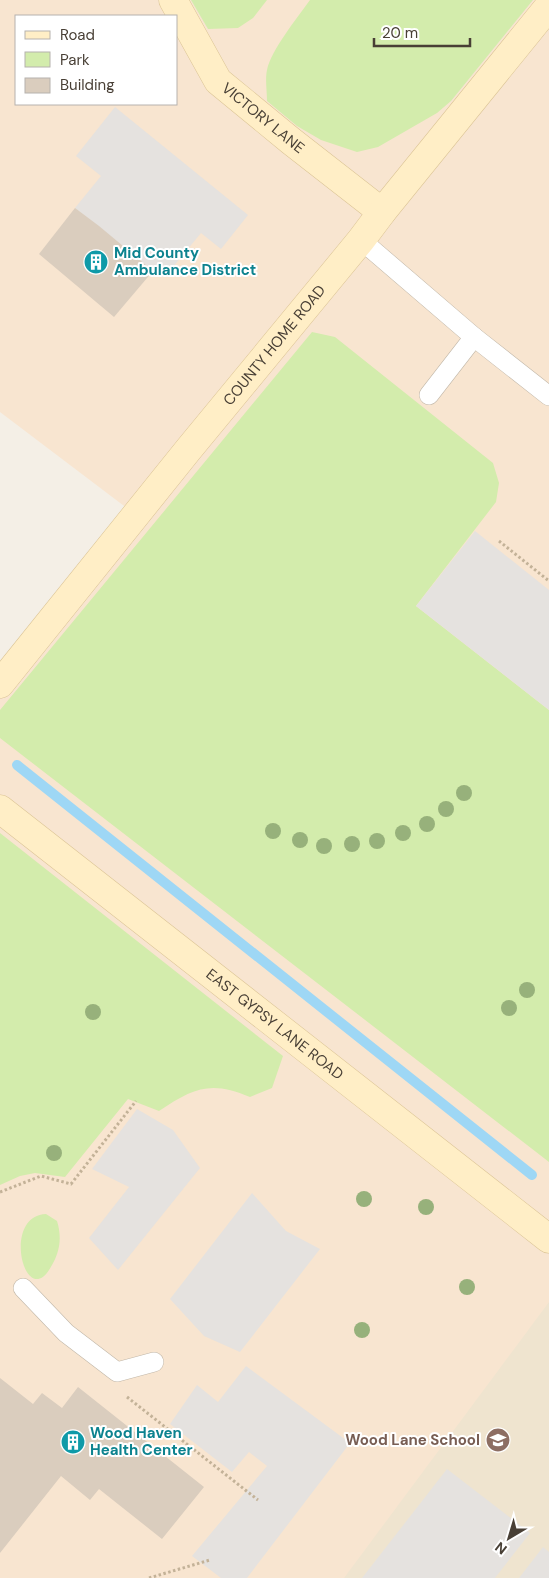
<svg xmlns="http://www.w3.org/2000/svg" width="549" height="1578" viewBox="0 0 549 1578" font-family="'DM Sans',sans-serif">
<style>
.commercial{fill:#f8e5d0;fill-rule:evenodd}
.education{fill:#efe4cf}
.green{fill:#d3ecac}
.parking{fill:#e5e2df}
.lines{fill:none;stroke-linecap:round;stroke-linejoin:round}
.stream{stroke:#9ed7f5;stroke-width:10}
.building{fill:#dacdbe}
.lane-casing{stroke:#c1b7a8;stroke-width:20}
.secondary-casing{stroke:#dbc495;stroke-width:29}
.path{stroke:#c3b298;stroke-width:3;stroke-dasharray:2.5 2.5;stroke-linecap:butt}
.lane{stroke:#fff;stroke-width:19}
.secondary{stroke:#ffeec6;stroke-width:28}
.tree{fill:#97b17b}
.labels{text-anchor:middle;stroke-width:4;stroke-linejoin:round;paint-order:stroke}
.street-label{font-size:15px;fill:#483f35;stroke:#fff}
.culture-label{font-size:15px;font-weight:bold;fill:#0d838f;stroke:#fff;text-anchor:start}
.education-label{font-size:15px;font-weight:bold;fill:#785e54;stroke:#fff;text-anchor:end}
</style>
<rect width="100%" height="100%" fill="#f4efe6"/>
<!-- commercial -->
<path class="commercial" d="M0,0H549V1578H0V684L136,515L0,412ZM16,16H176V104H16Z"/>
<!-- education -->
<path class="education" d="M549,1302V1578H344Z"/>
<!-- green -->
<g class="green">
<path d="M191,0H267L253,18L238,28L208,29Z"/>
<path d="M310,0H533L451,101L437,113L378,147L357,152L321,140L297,126L267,101C267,91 265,79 267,70C271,50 298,17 310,0Z"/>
<path d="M312,332L335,337L493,463L499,483L496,502L416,606L549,710V1162L0,738V710Z"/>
<path d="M0,833L283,1056L272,1088L250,1097C211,1080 193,1088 159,1111L128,1099L65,1177L35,1173L20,1176L0,1185Z"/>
<path d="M46,1214L57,1221C62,1237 60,1251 52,1265C26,1315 0,1216 46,1214Z"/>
</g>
<!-- parking -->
<g class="parking">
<path d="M115,107L248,215L221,249L201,233L168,273L153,271L75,208L101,176L76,156Z"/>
<path d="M475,531L549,590V710L416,606Z"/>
<path d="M137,1109L173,1130L200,1168L118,1270L89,1238L129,1187L92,1169Z"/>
<path d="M252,1193L286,1231L320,1249L240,1352L204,1336L170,1299Z"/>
<path d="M246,1366L350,1443L247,1578H221L192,1556L267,1466L249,1452L232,1472L170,1424L197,1385L218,1402Z"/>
<path d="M447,1469L530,1533L495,1578H362Z"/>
<path d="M543,1547L549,1552V1578H519Z"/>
</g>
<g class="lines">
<!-- stream -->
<path class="stream" d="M17,765L532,1175"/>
</g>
<!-- building -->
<g class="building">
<path d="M75,208L99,226L153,271L114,317L39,254Z"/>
<path d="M0,1378L33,1404L42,1393L62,1408L78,1387L204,1487L162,1539L99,1489L90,1500L61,1476L0,1553Z"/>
</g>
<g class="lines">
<defs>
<g id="lane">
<path d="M361,240L474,337L429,395"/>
<path d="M474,337L549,396"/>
<path d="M23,1288L66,1333L117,1372L154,1362"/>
</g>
<g id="secondary">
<path id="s1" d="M173,0L218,81L291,141L382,212"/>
<path id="s2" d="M0,684L188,450L361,240L382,212L549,6"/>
<path id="s3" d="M0,809L549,1239"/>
</g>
</defs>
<!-- lane casing -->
<use href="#lane" class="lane-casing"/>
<!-- secondary casing -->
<use href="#secondary" class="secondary-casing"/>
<!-- path -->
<g class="path">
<path d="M499,541L549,581"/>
<path d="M0,1192L41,1176L71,1184L136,1101"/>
<path d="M127,1397L258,1500"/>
<path d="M149,1578L210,1560"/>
</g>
<!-- lane -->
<use href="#lane" class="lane"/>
<!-- secondary -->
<use href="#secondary" class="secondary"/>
</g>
<!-- trees -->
<g class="tree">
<circle cx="464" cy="793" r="8"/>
<circle cx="446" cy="809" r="8"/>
<circle cx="427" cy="824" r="8"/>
<circle cx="273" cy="831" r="8"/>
<circle cx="403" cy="833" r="8"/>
<circle cx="300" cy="840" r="8"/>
<circle cx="377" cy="841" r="8"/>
<circle cx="352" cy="844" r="8"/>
<circle cx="324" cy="846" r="8"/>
<circle cx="527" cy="990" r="8"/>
<circle cx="509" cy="1008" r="8"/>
<circle cx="93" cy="1012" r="8"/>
<circle cx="54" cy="1153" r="8"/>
<circle cx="364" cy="1199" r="8"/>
<circle cx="426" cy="1207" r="8"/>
<circle cx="467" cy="1287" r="8"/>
<circle cx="362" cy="1330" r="8"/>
</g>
<!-- icons -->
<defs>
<symbol id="building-disc" viewBox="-11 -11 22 22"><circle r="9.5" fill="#0f9aa8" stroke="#fff"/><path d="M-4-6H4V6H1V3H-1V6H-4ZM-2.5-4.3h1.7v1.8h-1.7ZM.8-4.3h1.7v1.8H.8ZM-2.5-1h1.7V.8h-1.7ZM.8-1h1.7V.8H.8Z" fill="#fff"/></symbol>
<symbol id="school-disc" viewBox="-11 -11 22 22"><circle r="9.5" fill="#8d6e63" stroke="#fff"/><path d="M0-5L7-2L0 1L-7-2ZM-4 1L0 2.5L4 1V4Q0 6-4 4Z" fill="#fff"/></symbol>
</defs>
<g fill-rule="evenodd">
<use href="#building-disc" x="82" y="248" width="28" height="28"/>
<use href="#school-disc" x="484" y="1426" width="28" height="28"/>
<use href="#building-disc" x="59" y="1428" width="28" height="28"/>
</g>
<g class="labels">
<!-- street labels -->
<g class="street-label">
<text dy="5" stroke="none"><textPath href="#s1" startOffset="151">VICTORY LANE</textPath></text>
<text dy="5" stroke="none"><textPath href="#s2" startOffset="436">COUNTY HOME ROAD</textPath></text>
<text dy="5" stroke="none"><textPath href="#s3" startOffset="349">EAST GYPSY LANE ROAD</textPath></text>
</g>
<!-- culture labels -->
<g class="culture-label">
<text x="114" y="258">Mid County<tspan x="114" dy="17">Ambulance District</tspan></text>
<text x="90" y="1438">Wood Haven<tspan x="90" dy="17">Health Center</tspan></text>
</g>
<!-- education labels -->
<g class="education-label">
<text x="480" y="1445">Wood Lane School</text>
</g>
</g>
<!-- legend -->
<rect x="15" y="15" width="162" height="90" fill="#ffffff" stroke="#b6b2ae"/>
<rect x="25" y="31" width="25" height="8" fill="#ffeec6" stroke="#b6b2ae"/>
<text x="60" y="40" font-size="15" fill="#483f35">Road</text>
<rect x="25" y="52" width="25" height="15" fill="#d3ecac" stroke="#b6b2ae"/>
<text x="60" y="65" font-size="15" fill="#483f35">Park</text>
<rect x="25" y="78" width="25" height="15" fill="#dacdbe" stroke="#b6b2ae"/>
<text x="60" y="90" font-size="15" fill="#483f35">Building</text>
<!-- north arrow -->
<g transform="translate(509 1538) rotate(218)" stroke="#ffffff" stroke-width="4" paint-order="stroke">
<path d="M0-4L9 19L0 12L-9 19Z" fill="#483f35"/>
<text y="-8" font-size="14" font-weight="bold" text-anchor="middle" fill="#483f35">N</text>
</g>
<!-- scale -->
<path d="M374 38v8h96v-8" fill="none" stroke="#483f35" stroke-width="2.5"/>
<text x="382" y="38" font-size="15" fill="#483f35" stroke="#ffffff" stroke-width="4" paint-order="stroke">20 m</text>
</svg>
